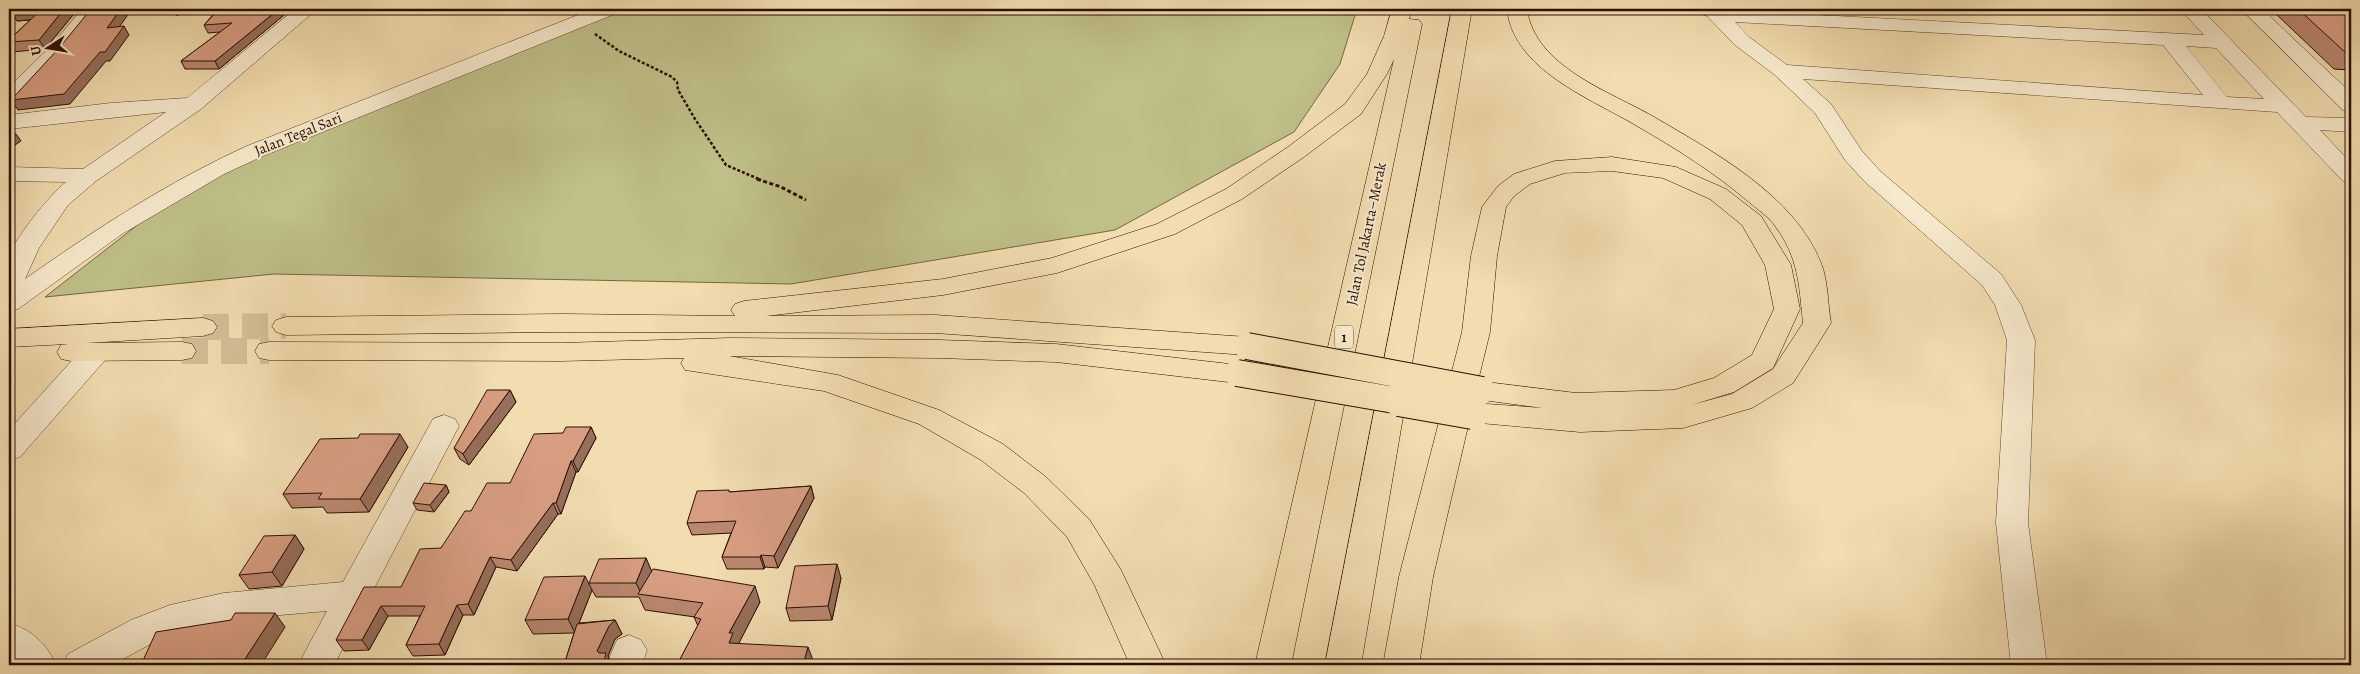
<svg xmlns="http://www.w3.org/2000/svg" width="2360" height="674" viewBox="0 0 2360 674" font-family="Alegreya,serif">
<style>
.green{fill:#bfbf88;stroke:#756646}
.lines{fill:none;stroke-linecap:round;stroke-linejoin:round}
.highway-tunnel{stroke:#d4be96;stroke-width:26;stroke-dasharray:26 13;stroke-linecap:butt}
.minor-casing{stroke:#5d422f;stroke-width:1}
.highway-casing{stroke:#2b0e04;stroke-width:1}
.path-far1{stroke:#2b0e04;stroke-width:2.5;stroke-dasharray:3 2;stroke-linecap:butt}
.path{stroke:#2b0e04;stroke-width:3;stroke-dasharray:4 2.5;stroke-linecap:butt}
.minor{fill:#f7e9cc;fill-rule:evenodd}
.highway{fill:#f2ddb0;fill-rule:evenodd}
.highway-bridge-far1-casing{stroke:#2b0e04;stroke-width:28;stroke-linecap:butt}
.highway-bridge-casing{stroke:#2b0e04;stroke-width:34;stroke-linecap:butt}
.highway-bridge-far1{stroke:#f2ddb0;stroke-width:26}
.highway-bridge{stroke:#f2ddb0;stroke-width:32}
.wall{fill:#ba8870;stroke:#2b0e04}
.shaded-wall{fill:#976f5b;stroke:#2b0e04}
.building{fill:#d89e82;stroke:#2b0e04}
.labels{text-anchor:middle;stroke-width:4;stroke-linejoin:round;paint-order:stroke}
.shield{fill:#f7e9cc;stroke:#685040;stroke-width:1}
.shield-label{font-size:14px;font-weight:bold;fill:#2b0e04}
.street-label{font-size:15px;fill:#2b0e04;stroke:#f7e9cc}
</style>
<rect width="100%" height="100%" fill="#f2ddb0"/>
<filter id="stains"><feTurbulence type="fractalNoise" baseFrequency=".004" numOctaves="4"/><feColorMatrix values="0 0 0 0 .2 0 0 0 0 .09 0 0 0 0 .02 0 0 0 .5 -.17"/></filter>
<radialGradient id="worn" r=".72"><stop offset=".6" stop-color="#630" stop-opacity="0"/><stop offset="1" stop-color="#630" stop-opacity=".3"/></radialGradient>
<!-- green -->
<path class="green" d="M622,9H1357L1340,64L1294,132L1115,230L791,284L274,274L45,297L140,223L239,163Z"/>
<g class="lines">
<!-- highway-tunnel -->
<g class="highway-tunnel">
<path d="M203,327L286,326"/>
<path d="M182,351H269"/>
</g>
<defs>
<g id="minor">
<path d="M82,9H102L64,55L17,104L9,105V87L50,47Z"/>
<path d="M295,9H317L201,109L96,181L68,205L39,248L25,279C96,229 168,182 247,146L593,9H620L617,13L263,156L224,174L122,234L18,309L9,311C9,296 5,270 9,257C16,236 49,196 66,182L9,181V167L83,169L166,112L9,129V115L111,103L187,98Z"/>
<path d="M1699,9L2204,35L2180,9H2201L2306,117L2351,118V132L2320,130L2351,163V183L2343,181L2277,112L1803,79L1831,104L1862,151L1880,171L2001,274L2021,305L2035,340L2028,523L2047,665H2011L1996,523L2007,340L1995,305L1982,285L1864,181L1845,160L1815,113L1775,75L1735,45L1707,16L1701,14ZM1735,22L2163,45L2203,95L1787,65L1749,37ZM2186,46L2216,48L2264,99L2227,97Z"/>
<path d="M2241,9H2262L2351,93V111L2343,110Z"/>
<path d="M96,343L106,345L110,352L106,359L20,457L9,460V430L86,345Z"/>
<path d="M444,415L455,419L459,426L334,665H298L327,611L246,618L203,625L169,634L112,665H63L68,654L131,620L170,605L224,593L343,582L433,419Z"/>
<path d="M9,623C31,629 47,644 56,665H18L9,656Z"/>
<path d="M629,635L641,640L647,650L642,665H606L617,640Z"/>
</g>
<g id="highway">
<path d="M1392,9H1412L1409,19L1419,20L1422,24L1291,665H1255L1394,59L1387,74L1361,114L1304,157L1242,199L1175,234L1057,273L943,295L766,316L935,315L1247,337L1257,340L1261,346L1257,352L1247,355L935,333L563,332L286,335L276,332L272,326L276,320L286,317L563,314L735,316L731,310L735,304L744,301L943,279L1052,258L1157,224L1226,189L1288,147L1345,104L1367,74L1384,36Z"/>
<path d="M1452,9H1472L1361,665H1325Z"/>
<path d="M1507,9H1527C1535,67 1609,91 1654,117C1714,152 1795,196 1821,263C1828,279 1828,306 1831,323L1793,383L1752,408L1683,428L1580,432L1469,422L1433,577L1419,665H1383L1399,577L1462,332L1471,256L1482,207L1498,186L1514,174L1555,161L1612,157L1676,167L1726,189L1761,216L1791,265L1800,309L1773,368L1734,392L1691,405L1732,394L1773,369L1803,323C1799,286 1799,258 1775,226C1769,217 1758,210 1750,203C1715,173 1677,149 1637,126C1592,99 1513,70 1507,9ZM1612,171L1663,178L1710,199L1742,225L1765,265L1774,309L1752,355L1714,378L1674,390L1576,393L1478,381L1490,332L1497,256L1506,207L1514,196L1530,184L1565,173ZM1474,398L1482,400L1543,408L1473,403Z"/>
<path d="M203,318L213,321L217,327L213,333L203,336L86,343L182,342L192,344L196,351L192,358L182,360L71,361L61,359L57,352L61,345L68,344L9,347V329Z"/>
<path d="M731,338L939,340L1056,344L1247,366L1251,373L1247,380L1237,383L1056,362L939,358L729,356L838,375L939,410L1003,444L1046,477L1089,519L1121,570L1166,665H1130L1094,584L1067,537L1024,493L981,460L919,424L824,391L685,370L681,363L684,358L561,361L269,360L259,358L255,351L259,344L269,342L561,343Z"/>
</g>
</defs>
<!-- minor casing -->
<use href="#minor" class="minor-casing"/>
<!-- highway casing -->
<use href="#highway" class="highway-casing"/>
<!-- path-far1 -->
<path class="path-far1" d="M595,34L619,51L672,77L677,82L678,90L695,119L726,165L761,180"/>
<!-- path -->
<path class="path" d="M757,179L781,187L806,200"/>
<!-- minor -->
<use href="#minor" class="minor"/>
<!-- highway -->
<use href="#highway" class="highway"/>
<defs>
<g id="highway-bridge-far1">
<path d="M1247,346L1482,390"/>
<path d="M1237,373L1406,402"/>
</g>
<path id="highway-bridge" d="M1399,400L1473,413"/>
</defs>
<!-- highway-bridge-far1 casing -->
<use href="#highway-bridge-far1" class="highway-bridge-far1-casing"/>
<!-- highway-bridge casing -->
<use href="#highway-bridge" class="highway-bridge-casing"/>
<!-- highway-bridge-far1 -->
<use href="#highway-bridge-far1" class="highway-bridge-far1"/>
<!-- highway-bridge -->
<use href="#highway-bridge" class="highway-bridge"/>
</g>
<!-- wall -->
<g class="wall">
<path d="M14,9H78L45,49L12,52L9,46V40L30,20L17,21L11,12Z"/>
<path d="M173,9H290V10L219,69H185L181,61L220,32L208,33L204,25L217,10L176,15Z"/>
<path d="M2264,9H2351V70L2334,69L2276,14H2270Z"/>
<path d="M510,390L516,402L469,465L460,459L454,448Z"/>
<path d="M591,427L596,438L578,472H576L561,514H558L517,571L496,567L474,615H463L445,655L413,656L406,645L420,616H388L369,650L344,651L336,640L401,587L441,548L471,511L510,483L563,433Z"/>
<path d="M358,438L408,447L369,512L327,513L323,507L292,508L283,494Z"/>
<path d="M446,485L449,492L434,512L417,510L413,503Z"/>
<path d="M811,486L814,498L778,568L765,567L764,569H727L722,557L731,533L692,535L687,523L730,492Z"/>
<path d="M295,535L304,549L282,586L249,589L239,575Z"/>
<path d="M646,558L651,571L760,602L738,644L814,663L813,665H677L698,626L694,617H695L645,610L639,597H596L592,590L579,623L615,620L622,634L615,639L608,656L612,665H564L574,633L533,634L525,620L589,583Z"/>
<path d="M841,578L832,620L790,621L786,608Z"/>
</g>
<!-- shaded-wall -->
<g class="shaded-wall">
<path d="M42,9L48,18L17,21L11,12Z"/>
<path d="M64,9H78L45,49L39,40Z"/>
<path d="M121,9H132L112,37L107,28Z"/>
<path d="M173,9H230L176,15Z"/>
<path d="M279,9H290V10L219,69L215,61Z"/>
<path d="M124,26L129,35L110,61H106L70,104L18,110L11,100L100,52Z"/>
<path d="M16,134L21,141L9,149V140Z"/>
<path d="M510,390L516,402L469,465L463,454Z"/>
<path d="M591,427L596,438L578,472L573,461Z"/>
<path d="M400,434L408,447L369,512L360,499Z"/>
<path d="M571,461L576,472L561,514L556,503Z"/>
<path d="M446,485L449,492L434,512L430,505Z"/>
<path d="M811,486L814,498L778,568L774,556Z"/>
<path d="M553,503L558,514L517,571L511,560Z"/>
<path d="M295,535L304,549L282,586L272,572Z"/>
<path d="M761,555L765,567L764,569L760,557Z"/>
<path d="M490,557L496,567L474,615L468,604Z"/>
<path d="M646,558L652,572L642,595L636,583Z"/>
<path d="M837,564L841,578L832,620L828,606Z"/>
<path d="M585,576L592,590L575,633L568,619Z"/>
<path d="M755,586L760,602L738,645L729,643V633Z"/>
<path d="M457,605L463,615L445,655L439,644Z"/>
<path d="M381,606L388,616L369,650L362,640Z"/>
<path d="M275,613L285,627L261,665L245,659Z"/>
<path d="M615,620L622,634L615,639L608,656L612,665H605L597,651L609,626Z"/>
<path d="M808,647L814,663L813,665H803Z"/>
<path d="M287,661L290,665H284Z"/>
</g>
<!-- building -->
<g class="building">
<path d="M14,9H42L11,12Z"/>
<path d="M42,9H64L39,40L9,42V40Z"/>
<path d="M91,9H121L107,28L124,26L105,52H100L64,94L11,100L60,47Z"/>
<path d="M219,9H279L215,61H181L232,23L204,25Z"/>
<path d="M2298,9H2351V52H2345Z"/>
<path d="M9,134H16L9,140Z"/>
<path d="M487,390H510L463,454L454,448Z"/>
<path d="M566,427H591L573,461H571L556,503H553L511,560L490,557L468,604L457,605L439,644L406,645L425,606H381L362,640H336L364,587H401L420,549L441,548L465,511H471L487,483H510L534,434L563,433Z"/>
<path d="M360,434H400L360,499H318L322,493L283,494L320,439L358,438Z"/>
<path d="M424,483L446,485L430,505L413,503Z"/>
<path d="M811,486L774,556L761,555L760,557H722L736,521L687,523L697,491L729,490V492Z"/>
<path d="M295,535L272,572L239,575L264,536Z"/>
<path d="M646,558L636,583H589L599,559Z"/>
<path d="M837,564L828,606L786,608L795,566Z"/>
<path d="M653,569L755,586L729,633H733L729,643L808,647L803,665H677L701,619L694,617L703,603L638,594Z"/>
<path d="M585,576L568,619L525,620L544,577Z"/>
<path d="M235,613H275L245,659L287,661L284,665H141L156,632L231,620Z"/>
<path d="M615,620L609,626L597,651L599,653H606L604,662L564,665L577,624Z"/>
<path d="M345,662L379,665H344Z"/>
</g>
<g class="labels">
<!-- shield labels -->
<rect class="shield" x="1335" y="325.5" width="18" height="23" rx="4"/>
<g class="shield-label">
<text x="1344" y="342">1</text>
</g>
<!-- street labels -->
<g class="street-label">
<text transform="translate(298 134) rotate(-22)" y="5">Jalan Tegal Sari</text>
<text transform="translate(1366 234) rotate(-78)" y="5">Jalan Tol Jakarta–Merak</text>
</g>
</g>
<!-- margin -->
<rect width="2360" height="674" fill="none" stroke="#f2ddb0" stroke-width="30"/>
<rect x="10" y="10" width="2340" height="654" fill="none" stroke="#2b0e04" stroke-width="2.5"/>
<rect x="15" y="15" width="2330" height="644" fill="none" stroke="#2b0e04"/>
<!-- north arrow -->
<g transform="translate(48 48) rotate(258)" stroke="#f7e9cc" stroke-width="4" paint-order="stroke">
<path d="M0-4L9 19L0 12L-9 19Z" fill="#2b0e04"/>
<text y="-8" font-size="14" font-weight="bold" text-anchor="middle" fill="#2b0e04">U</text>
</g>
<rect width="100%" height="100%" filter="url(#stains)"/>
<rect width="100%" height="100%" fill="url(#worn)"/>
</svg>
